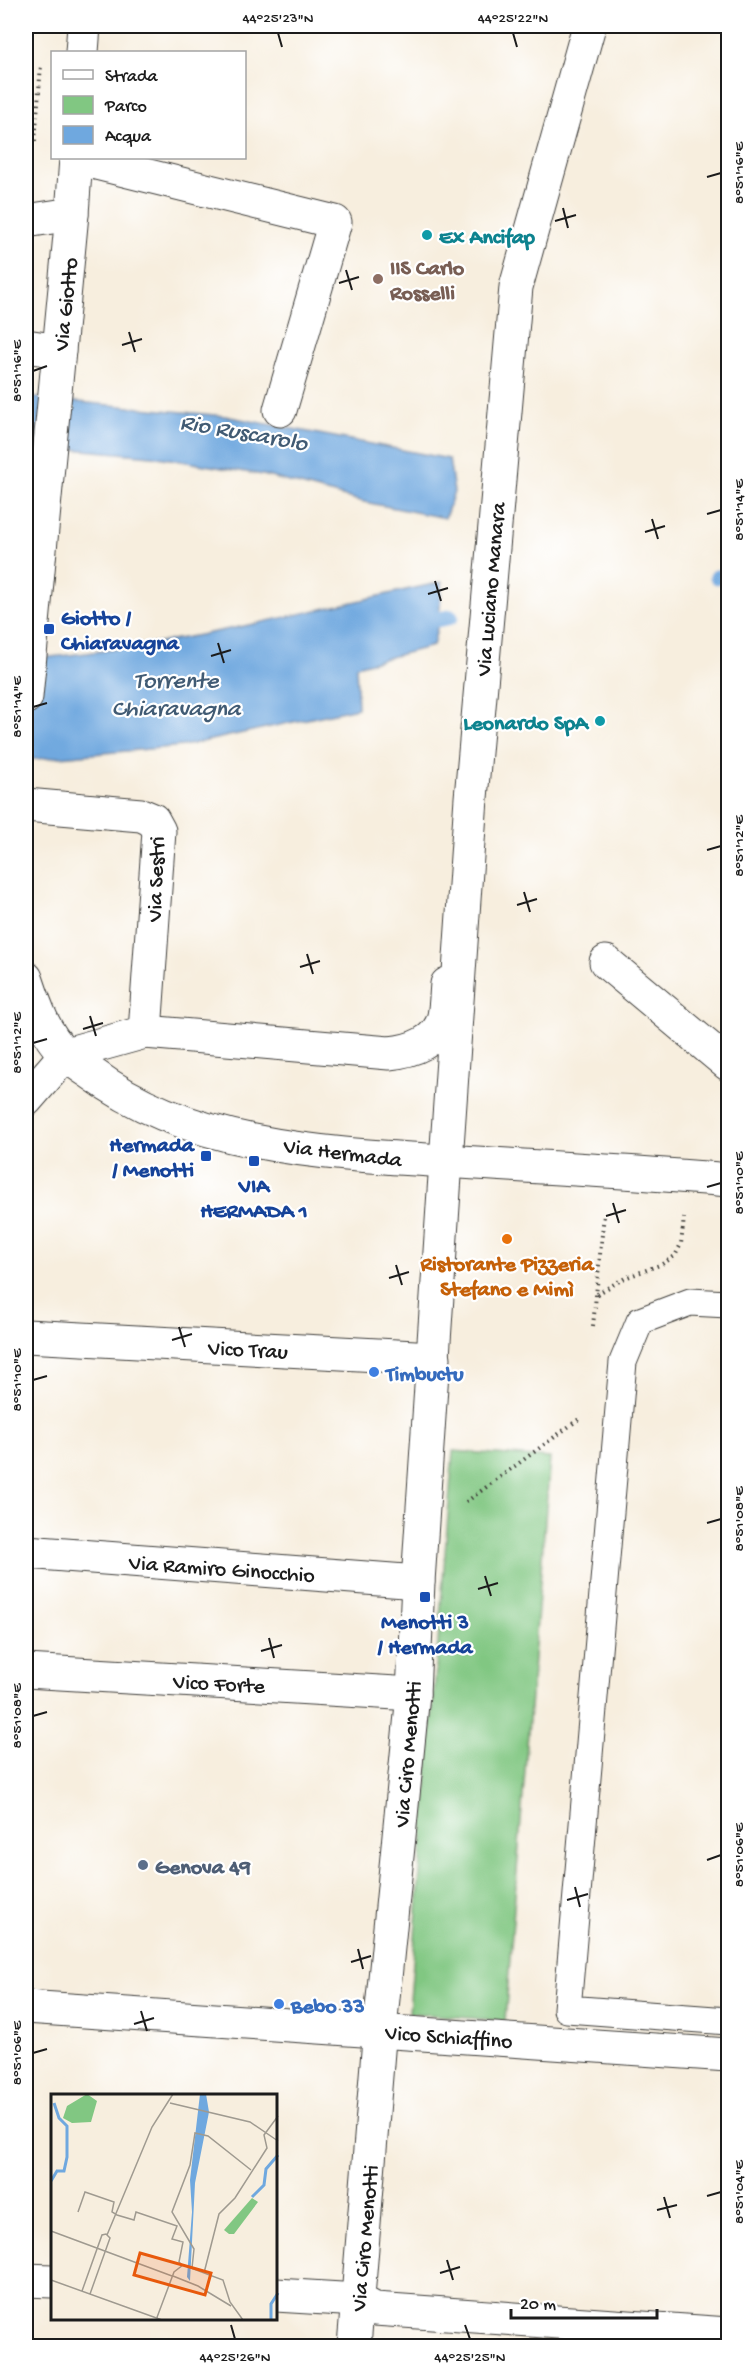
<svg xmlns="http://www.w3.org/2000/svg" width="754" height="2372" viewBox="0 0 754 2372" font-family="'Gochi Hand',sans-serif">
<style>
.green{fill:#81c782;stroke:#4e724f;stroke-width:1.5}
.water{fill:#6fa8df;stroke:#46627e;stroke-width:1.5}
.lines{fill:none;stroke-linecap:round;stroke-linejoin:round}
.stream{stroke:#6fa8df;stroke-width:15}
.service-casing{stroke:#3d3c39;stroke-width:29}
.pedestrian-casing{stroke:#3d3c39;stroke-width:35}
.minor-casing{stroke:#3d3c39;stroke-width:35}
.tertiary-casing{stroke:#3d3c39;stroke-width:35}
.secondary-casing{stroke:#3d3c39;stroke-width:35}
.path{stroke:#3d3c39;stroke-width:4;stroke-dasharray:1.5 4.5;stroke-linecap:butt}
.service{stroke:#fff;stroke-width:27}
.pedestrian{stroke:#fff;stroke-width:33}
.minor{stroke:#fff;stroke-width:33}
.tertiary{stroke:#fff;stroke-width:33}
.secondary{stroke:#fff;stroke-width:33}
.ticks{fill:none;stroke:#1c1c1c;stroke-width:2}
.culture-dot{fill:#0f9aa8;stroke:#fff;stroke-width:2}
.education-dot{fill:#8d6e63;stroke:#fff;stroke-width:2}
.transit-dot{fill:#1a4fb4;stroke:#fff;stroke-width:2}
.food-dot{fill:#e8710a;stroke:#fff;stroke-width:2}
.shop-dot{fill:#3f7fe0;stroke:#fff;stroke-width:2}
.service-dot{fill:#5c6f8a;stroke:#fff;stroke-width:2}
.labels{text-anchor:middle;stroke-width:4.5;stroke-linejoin:round;paint-order:stroke}
.culture-label{font-size:22px;font-weight:bold;fill:#0d838f;stroke:#fff;text-anchor:start}
.education-label{font-size:22px;font-weight:bold;fill:#785e54;stroke:#fff;text-anchor:start}
.street-label{font-size:22px;fill:#1c1c1c;stroke:#fff}
.transit-label{font-size:22px;font-weight:bold;fill:#164399;stroke:#fff}
.food-label{font-size:22px;font-weight:bold;fill:#c56008;stroke:#fff}
.shop-label{font-size:22px;font-weight:bold;fill:#366cbe;stroke:#fff;text-anchor:start}
.service-label{font-size:22px;font-weight:bold;fill:#4e5e75;stroke:#fff;text-anchor:start}
.water-label{font-size:24px;font-style:italic;fill:#415b74;stroke:#fff}
.inset-river{fill:none;stroke:#6fa8df;stroke-width:3}
.inset-road{fill:none;stroke:#9f9a90;stroke-width:1.5}
.view{fill:#e8590c;fill-opacity:0.15;stroke:#e8590c;stroke-width:3}
.inset-edge{fill:none;stroke:#1c1c1c;stroke-width:3}
.neatline{fill:none;stroke:#1c1c1c;stroke-width:2}
.ticks-label{font-size:15px;text-anchor:middle;fill:#1c1c1c}
</style>
<rect width="100%" height="100%" fill="#fff"/>
<filter id="ink" filterUnits="userSpaceOnUse"><feTurbulence type="fractalNoise" baseFrequency=".0167" numOctaves="2"/><feDisplacementMap in="SourceGraphic" scale="12" xChannelSelector="R" yChannelSelector="G"/><feConvolveMatrix kernelMatrix="1 2 1 2 8 2 1 2 1" color-interpolation-filters="sRGB"/></filter>
<filter id="wash" filterUnits="userSpaceOnUse"><feTurbulence type="fractalNoise" baseFrequency=".008" numOctaves="4" result="noise"/><feDisplacementMap in="SourceGraphic" scale="24" xChannelSelector="R" yChannelSelector="G"/><feGaussianBlur stdDeviation="1.35" result="paint"/><feColorMatrix in="noise" values="0 0 0 0 0 0 0 0 0 0 0 0 0 0 0 0 0 1.4 0 .05"/><feComposite in="paint" operator="in"/></filter>
<g filter="url(#wash)">
<rect width="100%" height="100%" fill="#f7eede"/>
<!-- green -->
<path class="green" d="M453,1451L550,1458L505,2021L409,2013Z"/>
<!-- water -->
<g class="water">
<path d="M26,397L225,416L449,459L454,492L445,518L364,502L263,475L152,456L26,445Z"/>
<path d="M442,582L439,619L433,646L356,666L358,708L183,746L26,760V659C166,649 304,612 442,582Z"/>
</g>
<g class="lines">
<!-- stream -->
<g class="stream">
<path d="M717,577L728,576"/>
<path d="M418,623L451,617"/>
</g>
</g>
</g>
<g filter="url(#ink)">
<g class="lines">
<defs>
<path id="service" d="M728,1304L690,1302L640,1321L623,1362L567,2009L728,2021"/>
<g id="pedestrian">
<path d="M606,962L728,1064"/>
<path d="M26,1336L434,1358"/>
<path d="M26,1671L413,1694"/>
<path d="M26,2007L728,2055"/>
<path d="M26,2280L52,2281"/>
<path d="M276,2295L358,2300L375,2309L728,2334"/>
</g>
<g id="minor">
<path d="M76,158L335,222L280,410"/>
<path d="M26,805L141,815L153,820L159,831L145,1032L66,1054L26,1100"/>
<path d="M26,1552L418,1582"/>
</g>
<g id="tertiary">
<path d="M145,1032L389,1053C411,1051 439,1042 444,1016C446,1006 446,994 447,984"/>
<path d="M354,2346L379,2039L413,1694L418,1582L446,1161"/>
</g>
<g id="secondary">
<path d="M82,52L84,26"/>
<path d="M26,221L72,214"/>
<path d="M26,346L59,351"/>
<path d="M26,697L72,214L76,158"/>
<path d="M26,978C35,1005 44,1033 65,1054C73,1061 82,1067 91,1073C195,1151 335,1154 461,1162C550,1168 640,1172 728,1180"/>
<path d="M446,1161L471,798L516,287L589,26"/>
</g>
</defs>
<!-- service casing -->
<use href="#service" class="service-casing"/>
<!-- pedestrian casing -->
<use href="#pedestrian" class="pedestrian-casing"/>
<!-- minor casing -->
<use href="#minor" class="minor-casing"/>
<!-- tertiary casing -->
<use href="#tertiary" class="tertiary-casing"/>
<!-- secondary casing -->
<use href="#secondary" class="secondary-casing"/>
<!-- path -->
<g class="path">
<path d="M35,141L41,65"/>
<path d="M597,1294L625,1278L662,1264L675,1256L681,1244L684,1218"/>
<path d="M593,1326L604,1214"/>
<path d="M466,1502L579,1419"/>
</g>
<!-- service -->
<use href="#service" class="service"/>
<!-- pedestrian -->
<use href="#pedestrian" class="pedestrian"/>
<!-- minor -->
<use href="#minor" class="minor"/>
<!-- tertiary -->
<use href="#tertiary" class="tertiary"/>
<!-- secondary -->
<use href="#secondary" class="secondary"/>
</g>
</g>
<!-- ticks -->
<path class="ticks" d="M278,33L282,47M513,33L517,47M707,177L721,173M563,208L568,228M555,221L576,215M346,270L352,290M339,283L359,277M129,332L135,352M122,345L142,339M33,371L47,366M707,514L721,510M652,519L658,539M645,532L665,526M435,581L441,601M428,594L448,588M218,643L224,663M211,656L231,650M33,707L47,703M707,850L721,846M524,892L530,912M517,905L537,899M307,954L313,974M300,967L320,961M90,1016L96,1036M83,1029L103,1023M33,1043L47,1039M707,1187L721,1183M613,1203L619,1223M606,1216L626,1210M396,1265L402,1285M389,1278L409,1272M179,1327L185,1347M172,1340L192,1334M33,1380L47,1376M707,1523L721,1519M485,1576L491,1596M478,1589L498,1583M269,1638L274,1658M261,1651L282,1645M33,1716L47,1712M707,1860L721,1855M575,1887L580,1907M567,1900L588,1894M358,1949L363,1969M351,1962L371,1956M141,2011L147,2031M134,2024L154,2018M33,2053L47,2049M707,2196L721,2192M664,2197L670,2218M657,2210L677,2205M447,2260L453,2280M440,2273L460,2267M231,2325L235,2339M465,2325L470,2339"/>
<!-- markers -->
<g class="culture-dot">
<circle cx="427" cy="235" r="6"/>
<circle cx="600" cy="721" r="6"/>
</g>
<circle class="education-dot" cx="378" cy="279" r="6"/>
<g class="transit-dot">
<rect x="43" y="623" width="12" height="12" rx="3"/>
<rect x="200" y="1150" width="12" height="12" rx="3"/>
<rect x="248" y="1155" width="12" height="12" rx="3"/>
<rect x="419" y="1591" width="12" height="12" rx="3"/>
</g>
<circle class="food-dot" cx="507" cy="1239" r="6"/>
<g class="shop-dot">
<circle cx="374" cy="1372" r="6"/>
<circle cx="279" cy="2004" r="6"/>
</g>
<circle class="service-dot" cx="143" cy="1865" r="6"/>
<g class="labels">
<!-- culture labels -->
<g class="culture-label">
<text x="439" y="243">Ex Ancifap</text>
<text x="588" y="729" text-anchor="end">Leonardo SpA</text>
</g>
<!-- education labels -->
<g class="education-label">
<text x="390" y="274">IIS Carlo<tspan x="390" dy="25">Rosselli</tspan></text>
</g>
<!-- street labels -->
<g class="street-label">
<text transform="translate(64 304) rotate(-84)" y="8">Via Giotto</text>
<text transform="translate(489 589) rotate(-85)" y="8">Via Luciano Manara</text>
<text transform="translate(154 879) rotate(-88)" y="8">Via Sestri</text>
<text transform="translate(343 1151) rotate(7)" y="8">Via Hermada</text>
<text transform="translate(248 1348) rotate(3)" y="8">Vico Trau</text>
<text transform="translate(222 1567) rotate(4)" y="8">Via Ramiro Ginocchio</text>
<text transform="translate(219 1682) rotate(3)" y="8">Vico Forte</text>
<text transform="translate(406 1754) rotate(-85)" y="8">Via Ciro Menotti</text>
<text transform="translate(449 2035) rotate(4)" y="8">Vico Schiaffino</text>
<text transform="translate(363 2238) rotate(-85)" y="8">Via Ciro Menotti</text>
</g>
<!-- transit labels -->
<g class="transit-label">
<text x="61" y="624" text-anchor="start">Giotto /<tspan x="61" dy="25">Chiaravagna</tspan></text>
<text x="194" y="1151" text-anchor="end">Hermada<tspan x="194" dy="25">/ Menotti</tspan></text>
<text x="254" y="1192">VIA<tspan x="254" dy="25">HERMADA 1</tspan></text>
<text x="425" y="1628">Menotti 3<tspan x="425" dy="25">/ Hermada</tspan></text>
</g>
<!-- food labels -->
<g class="food-label">
<text x="507" y="1270">Ristorante Pizzeria<tspan x="507" dy="25">Stefano e Mimì</tspan></text>
</g>
<!-- shop labels -->
<g class="shop-label">
<text x="386" y="1380">Timbuctu</text>
<text x="291" y="2012">Bebo 33</text>
</g>
<!-- service labels -->
<g class="service-label">
<text x="155" y="1873">Genova 49</text>
</g>
<!-- water labels -->
<g class="water-label">
<text transform="translate(244 431) rotate(10)" y="8">Rio Ruscarolo</text>
<text x="176" y="687">Torrente<tspan x="176" dy="28">Chiaravagna</tspan></text>
</g>
</g>
<!-- overview -->
<g transform="translate(51 2094)">
<rect width="226" height="226" fill="#f7eede"/>
<path d="M36,0L46,7L40,28L21,29L12,24L16,12ZM201,104L207,108L183,140H178L173,136Z" fill="#81c782"/>
<path d="M149,0H155L158,18L144,89L139,187L136,183L141,118L139,86Z" fill="#6fa8df"/>
<path class="inset-river" d="M0,87L6,77H13L16,63V32L8,24L3,9M201,103L213,91L215,75L227,61M220,226V210L227,199"/>
<path class="inset-road" d="M119,9L199,28L227,47M27,118L34,98L63,108L61,118L66,121L83,126L85,118L126,132L121,145L132,148L128,168L131,171M0,137L121,182M56,141L101,33L122,0M141,174L143,155L121,118L139,71L144,39L157,42L200,76M153,179L168,120L184,104L216,54L213,41L227,22M122,182L147,192L180,212M0,186L111,226M31,197L51,141L55,140L59,144L39,200M105,226L123,178L132,171L172,186L179,208L192,226"/>
<path class="view" d="M89,159L160,179L154,201L83,181Z"/>
<rect width="226" height="226" class="inset-edge"/>
</g>
<!-- margin -->
<rect width="754" height="2372" fill="none" stroke="#fff" stroke-width="66"/>
<!-- legend -->
<rect x="51" y="51" width="195" height="108" fill="#ffffff" stroke="#a4a4a4" stroke-width="1.5"/>
<rect x="63" y="70" width="30" height="9" fill="#ffffff" stroke="#a4a4a4" stroke-width="1.5"/>
<text x="105" y="81" font-size="18" fill="#1c1c1c">Strada</text>
<rect x="63" y="96" width="30" height="18" fill="#81c782" stroke="#a4a4a4" stroke-width="1.5"/>
<text x="105" y="111" font-size="18" fill="#1c1c1c">Parco</text>
<rect x="63" y="126" width="30" height="18" fill="#6fa8df" stroke="#a4a4a4" stroke-width="1.5"/>
<text x="105" y="141" font-size="18" fill="#1c1c1c">Acqua</text>
<!-- scale -->
<path d="M511 2309v9h146v-9" fill="none" stroke="#1c1c1c" stroke-width="3"/>
<text x="520" y="2309" font-size="18" fill="#1c1c1c" stroke="#ffffff" stroke-width="4.5" paint-order="stroke">20 m</text>
<rect x="33" y="33" width="688" height="2306" class="neatline"/>
<g class="ticks-label">
<text x="278" y="22">44°25'23"N</text>
<text x="513" y="22">44°25'22"N</text>
<text transform="translate(738 173) rotate(-90)" y="5">8°51'16"E</text>
<text transform="translate(16 371) rotate(-90)" y="5">8°51'16"E</text>
<text transform="translate(738 510) rotate(-90)" y="5">8°51'14"E</text>
<text transform="translate(16 707) rotate(-90)" y="5">8°51'14"E</text>
<text transform="translate(738 846) rotate(-90)" y="5">8°51'12"E</text>
<text transform="translate(16 1043) rotate(-90)" y="5">8°51'12"E</text>
<text transform="translate(738 1183) rotate(-90)" y="5">8°51'10"E</text>
<text transform="translate(16 1380) rotate(-90)" y="5">8°51'10"E</text>
<text transform="translate(738 1519) rotate(-90)" y="5">8°51'08"E</text>
<text transform="translate(16 1716) rotate(-90)" y="5">8°51'08"E</text>
<text transform="translate(738 1855) rotate(-90)" y="5">8°51'06"E</text>
<text transform="translate(16 2053) rotate(-90)" y="5">8°51'06"E</text>
<text transform="translate(738 2192) rotate(-90)" y="5">8°51'04"E</text>
<text x="235" y="2361">44°25'26"N</text>
<text x="470" y="2361">44°25'25"N</text>
</g>
</svg>
